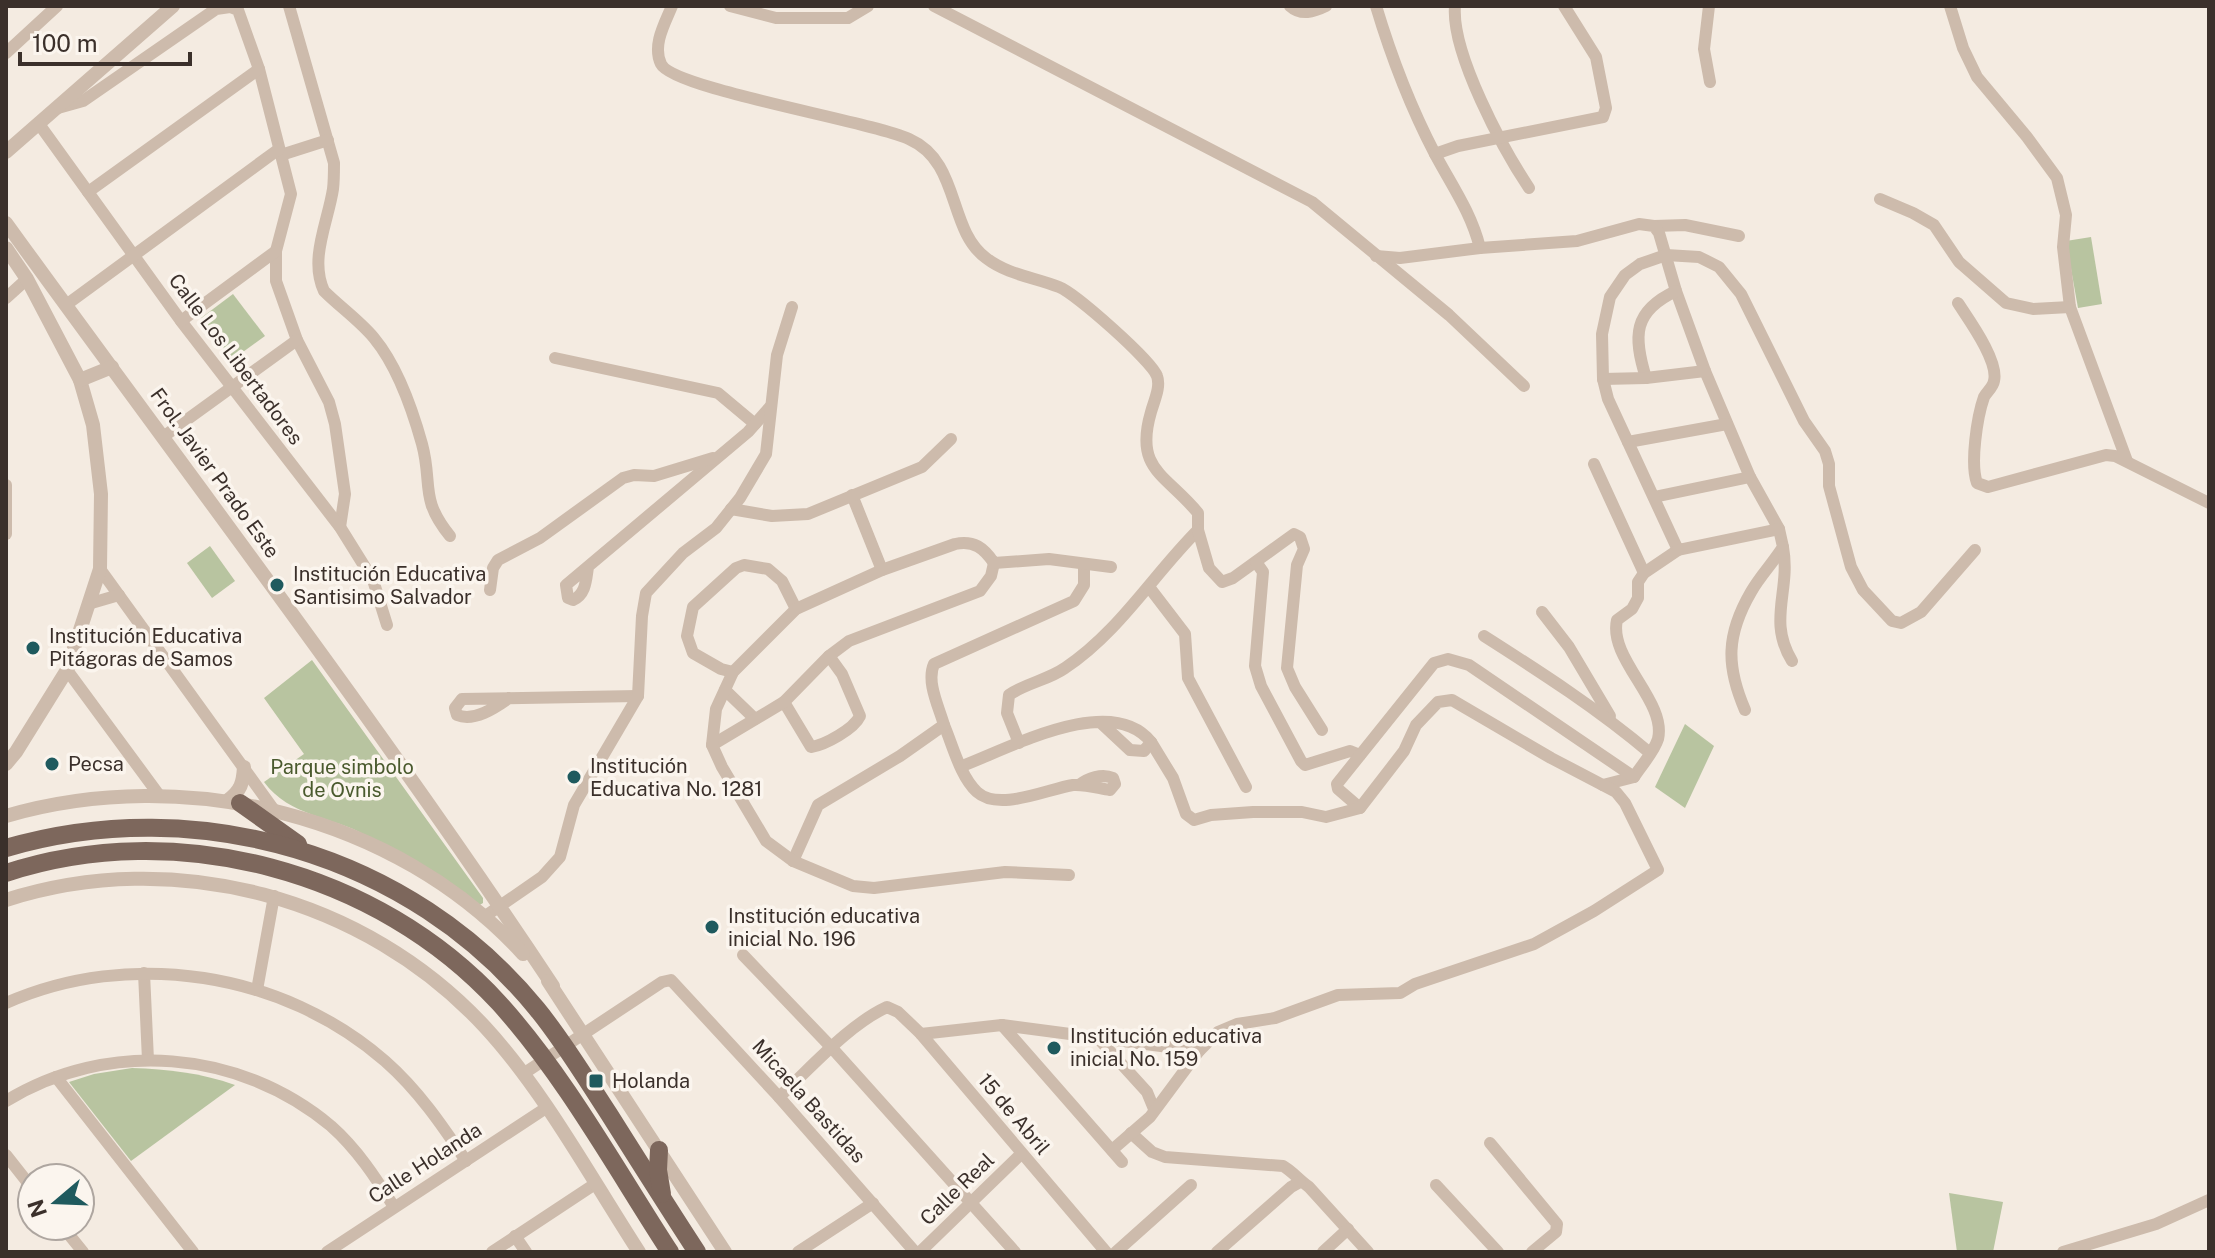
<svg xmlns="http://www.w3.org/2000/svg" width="2215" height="1258" viewBox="0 0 2215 1258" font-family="'Public Sans',sans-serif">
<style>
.green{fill:#b8c4a0}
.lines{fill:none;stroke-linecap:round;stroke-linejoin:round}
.minor{stroke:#cdbbac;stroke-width:12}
.tertiary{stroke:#cdbbac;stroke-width:14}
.primary{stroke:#7d675c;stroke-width:18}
.poi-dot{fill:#1f5a5e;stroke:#fbf5ee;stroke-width:3}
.labels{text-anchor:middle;stroke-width:7;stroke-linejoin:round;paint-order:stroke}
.street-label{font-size:20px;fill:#3b302b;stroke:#fbf5ee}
.poi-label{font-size:20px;fill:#3b302b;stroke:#fbf5ee;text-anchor:start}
.park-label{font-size:20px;fill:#4a5a2e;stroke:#fbf5ee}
</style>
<rect width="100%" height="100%" fill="#f4ebe1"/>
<!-- green -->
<g class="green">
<path d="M2091,237L2102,304L2078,308L2066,241Z"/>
<path d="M233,294L265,336L232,360L201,318Z"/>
<path d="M210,546L235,581L212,598L187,563Z"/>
<path d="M312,660L483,898V903L478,906C441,883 405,858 367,836C332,816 290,817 264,782L304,754L264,698Z"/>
<path d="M1685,724L1714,746L1685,808L1655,787Z"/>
<path d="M132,1068C168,1069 201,1073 235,1085L131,1161L69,1082L94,1074Z"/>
<path d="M1949,1193L2003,1202L1993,1252H1957Z"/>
</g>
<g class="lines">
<!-- minor -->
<g class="minor">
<path d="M289,6L334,163C334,171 334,181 333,189C328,222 309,259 324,291C340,307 360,321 374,338C398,367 412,408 422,444C433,484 419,498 450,536"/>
<path d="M672,6C665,23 652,45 661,64C673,89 870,121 909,139C961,162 947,229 986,258C1008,275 1034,277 1059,287C1075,293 1152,361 1157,376C1161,387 1154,401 1151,412C1134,470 1166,474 1198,513V530C1153,575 1119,632 1065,668C1048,680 1026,683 1009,695L1007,713L1019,743"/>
<path d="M730,6L776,18H848L868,6"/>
<path d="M934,6L1312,202L1449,315L1524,386"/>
<path d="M1290,6C1301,16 1314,12 1326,6"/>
<path d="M1376,6C1391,56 1411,108 1435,154C1452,186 1471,212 1480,248"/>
<path d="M1455,6C1451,53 1503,149 1529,188"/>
<path d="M1709,6L1704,49L1710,82"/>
<path d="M1950,6L1963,48L1977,77L2027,137L2057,178L2066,215L2063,247L2070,307L2127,461"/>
<path d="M6,53L57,6"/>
<path d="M58,108L83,101L216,9L230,7L238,10L259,69L291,194L276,251V281L297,340L329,402L335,424L345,494L340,527"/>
<path d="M39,124L181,321L340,527L373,580L387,625"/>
<path d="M1435,154L1458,146L1603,117L1606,108L1596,57L1564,6"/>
<path d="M281,155L328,140"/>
<path d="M88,192L259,69"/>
<path d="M1880,199L1913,213L1934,225L1959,262L2006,303L2033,309L2070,307"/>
<path d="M1654,226L1685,225L1739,236"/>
<path d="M1376,256L1400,258L1480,248L1577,241L1639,224L1654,226L1659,233L1676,291L1705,371L1750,477L1779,529L1783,547C1773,563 1760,576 1751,592C1726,635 1726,666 1745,710"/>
<path d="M6,298L27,279"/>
<path d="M1958,303C1969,320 1999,361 1994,381C1993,387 1987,392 1984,397C1977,417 1970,464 1977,483L1988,487L2106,455L2115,456L2209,503"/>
<path d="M66,305L279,149"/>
<path d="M181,321L276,251"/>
<path d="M555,358L718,393L755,424"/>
<path d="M1646,378C1633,336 1633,311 1676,291"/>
<path d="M1603,379L1646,378L1705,371"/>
<path d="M163,437L297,340"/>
<path d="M1628,442L1727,424"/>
<path d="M1594,464L1644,573"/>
<path d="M6,485V534"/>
<path d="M852,495L882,570"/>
<path d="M1654,497L1750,477"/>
<path d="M731,509L772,516L808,514L922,467L951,439"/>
<path d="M1779,529L1678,550L1608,399L1603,379L1602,334L1610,297L1625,275L1640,264L1666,255L1699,257L1719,267L1741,294L1804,421L1825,451L1829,464V486L1851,567L1863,590L1892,621L1901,623L1921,612L1975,550"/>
<path d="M1198,530L1209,568L1222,582L1233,578L1294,534L1300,537L1304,549L1297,565L1287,668L1295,687L1322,730"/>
<path d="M1783,547C1791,591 1767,620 1792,661"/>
<path d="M1256,562L1263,572L1255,666L1261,686L1301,761L1305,765L1350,751L1360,755"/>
<path d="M588,567C586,580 586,594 573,600L568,598L566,585L748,432L770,407"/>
<path d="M100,569L274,810"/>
<path d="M1149,587L1185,634L1188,678L1246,787"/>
<path d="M490,590L493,568L498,560L540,538L623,478L634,475L654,476L713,458"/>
<path d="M88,604L119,595"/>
<path d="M1542,612L1569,647L1610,716"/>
<path d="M1484,636C1542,673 1598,709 1650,753"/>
<path d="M67,670L159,795"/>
<path d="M733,672L721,669L693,653L687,636L693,607L736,568L744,565L768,569L782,581L796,609"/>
<path d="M725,690L755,719"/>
<path d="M509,698C495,708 474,722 457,715L455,708L462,699L638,696"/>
<path d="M784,702L811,747C825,745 854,729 860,716L842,674L829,656"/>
<path d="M944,725C953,746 960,776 977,792C999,812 1047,789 1073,785C1084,784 1098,788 1110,790L1115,784L1113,778C1102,773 1088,778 1079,785"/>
<path d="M712,745L784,702L829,656L849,641L980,591L991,576L994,563"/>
<path d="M962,766C1010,748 1111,692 1151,742L1144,751L1130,750L1100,722"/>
<path d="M1603,785L1634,777C1641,766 1654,752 1658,739C1667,701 1608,659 1617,620L1632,609L1638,598V582L1644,573L1678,550"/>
<path d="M1360,808L1338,789L1337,784L1434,663L1448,659L1469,665L1634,777"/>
<path d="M793,861L818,805L900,756L944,725C939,707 926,682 934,664L1074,601L1084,585V564"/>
<path d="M1069,875L1005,872L874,888L853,886L793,861L766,841L722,767L712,745L716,709L733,672L796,609L882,570L955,544C974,540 984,548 994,563L1049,559L1111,567"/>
<path d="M484,917L542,877L560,857L574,805L638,696L642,616L646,593L683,553L716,528L740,498L766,454L777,355L792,307"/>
<path d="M743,955L832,1048L1015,1252"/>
<path d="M144,973L148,1060"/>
<path d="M257,990L274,896"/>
<path d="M6,1003C130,948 283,972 385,1061C418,1090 442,1125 466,1161"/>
<path d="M1002,1025L1122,1162"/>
<path d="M921,1034L1002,1025L1199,1051"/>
<path d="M1097,1037L1147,1092L1154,1109"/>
<path d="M523,1074L662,982L671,980L779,1097L915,1252"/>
<path d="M56,1077L193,1252"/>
<path d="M779,1097C811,1068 848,1025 887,1007L898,1012L921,1034L1106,1252"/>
<path d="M6,1101C108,1039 239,1049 331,1126C357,1149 376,1178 394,1207"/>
<path d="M1131,1133L1152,1152L1165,1157L1283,1166C1292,1171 1299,1180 1309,1187L1368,1252"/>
<path d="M1490,1143L1557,1224L1556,1232L1532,1252"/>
<path d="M1112,1150L1150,1117L1199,1051L1218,1032L1237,1024L1275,1018L1338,995L1400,993L1415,984L1534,944L1594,911L1658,870L1625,803L1616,792L1551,758L1452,700L1438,702L1416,725L1404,751L1360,808L1326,817L1302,812H1253L1211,815L1194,820L1186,814L1173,778L1151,742"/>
<path d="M6,1155L32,1188"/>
<path d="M1436,1185L1498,1252"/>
<path d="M62,1226L83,1252"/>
<path d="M515,1236L526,1252"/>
<path d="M327,1252L546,1108"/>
<path d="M492,1252L595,1184"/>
<path d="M798,1252L873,1203"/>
<path d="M920,1252L1021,1154"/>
<path d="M1116,1252L1191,1185"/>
<path d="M1217,1252L1291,1187L1300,1182"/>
<path d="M1323,1252L1348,1229"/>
<path d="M2063,1252L2156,1224L2209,1200"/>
</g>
<!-- tertiary -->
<g class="tertiary">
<path d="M6,152L173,6"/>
<path d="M6,223C189,476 380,725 553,986"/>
<path d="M6,248L27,279L80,380L93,425L101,494L100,569L67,670L16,752L6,764"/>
<path d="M80,380L112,367"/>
<path d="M227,801C241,791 243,783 244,767"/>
<path d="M6,816C185,764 396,815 523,954"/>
<path d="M6,900C174,846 365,897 485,1027C544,1091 591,1178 639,1252"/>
<path d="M548,981L725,1252"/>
</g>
<!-- primary -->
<g class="primary">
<path d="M240,803L298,844"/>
<path d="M6,848C197,792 411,854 537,1009C564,1042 586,1079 609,1114C638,1160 667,1206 697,1252"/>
<path d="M6,873C176,817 378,871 499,1003C565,1076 616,1169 670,1252"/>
<path d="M659,1150L658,1170L662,1194"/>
</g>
</g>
<!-- markers -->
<g class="poi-dot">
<circle cx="277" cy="585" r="8"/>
<circle cx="33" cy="648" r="8"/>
<circle cx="52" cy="764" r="8"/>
<circle cx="574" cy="777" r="8"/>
<circle cx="712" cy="927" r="8"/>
<circle cx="1054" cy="1048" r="8"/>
<rect x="588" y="1073" width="16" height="16" rx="4"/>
</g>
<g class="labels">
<!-- street labels -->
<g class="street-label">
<text transform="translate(236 359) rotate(53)" y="7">Calle Los Libertadores</text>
<text transform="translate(215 473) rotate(54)" y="7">Frol. Javier Prado Este</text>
<text transform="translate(809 1101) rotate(48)" y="7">Micaela Bastidas</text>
<text transform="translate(1014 1114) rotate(50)" y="7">15 de Abril</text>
<text transform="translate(425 1163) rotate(-33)" y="7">Calle Holanda</text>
<text transform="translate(957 1189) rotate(-44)" y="7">Calle Real</text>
</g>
<!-- poi labels -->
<g class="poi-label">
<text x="293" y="581">Institución Educativa<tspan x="293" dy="23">Santisimo Salvador</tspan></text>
<text x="49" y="643">Institución Educativa<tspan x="49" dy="23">Pitágoras de Samos</tspan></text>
<text x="68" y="771">Pecsa</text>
<text x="590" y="773">Institución<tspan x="590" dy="23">Educativa No. 1281</tspan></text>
<text x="728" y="923">Institución educativa<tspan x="728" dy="23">inicial No. 196</tspan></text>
<text x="1070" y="1043">Institución educativa<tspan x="1070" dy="23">inicial No. 159</tspan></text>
<text x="612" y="1088">Holanda</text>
</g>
<!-- park labels -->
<g class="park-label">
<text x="342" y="774">Parque simbolo<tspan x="342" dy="23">de Ovnis</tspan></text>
</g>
</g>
<!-- border -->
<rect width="2215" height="1258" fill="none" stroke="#3b302b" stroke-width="16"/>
<!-- north arrow -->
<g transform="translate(56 1202) rotate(251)"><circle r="38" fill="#fbf5ee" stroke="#aea6a0" stroke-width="2"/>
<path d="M0-6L14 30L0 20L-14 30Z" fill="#1f5a5e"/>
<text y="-12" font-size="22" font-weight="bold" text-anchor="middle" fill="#3b302b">N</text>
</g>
<!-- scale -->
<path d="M20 52v12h170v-12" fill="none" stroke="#3b302b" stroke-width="4"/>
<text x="32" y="52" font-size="24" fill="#3b302b" stroke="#fbf5ee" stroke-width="6" paint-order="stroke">100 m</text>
</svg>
